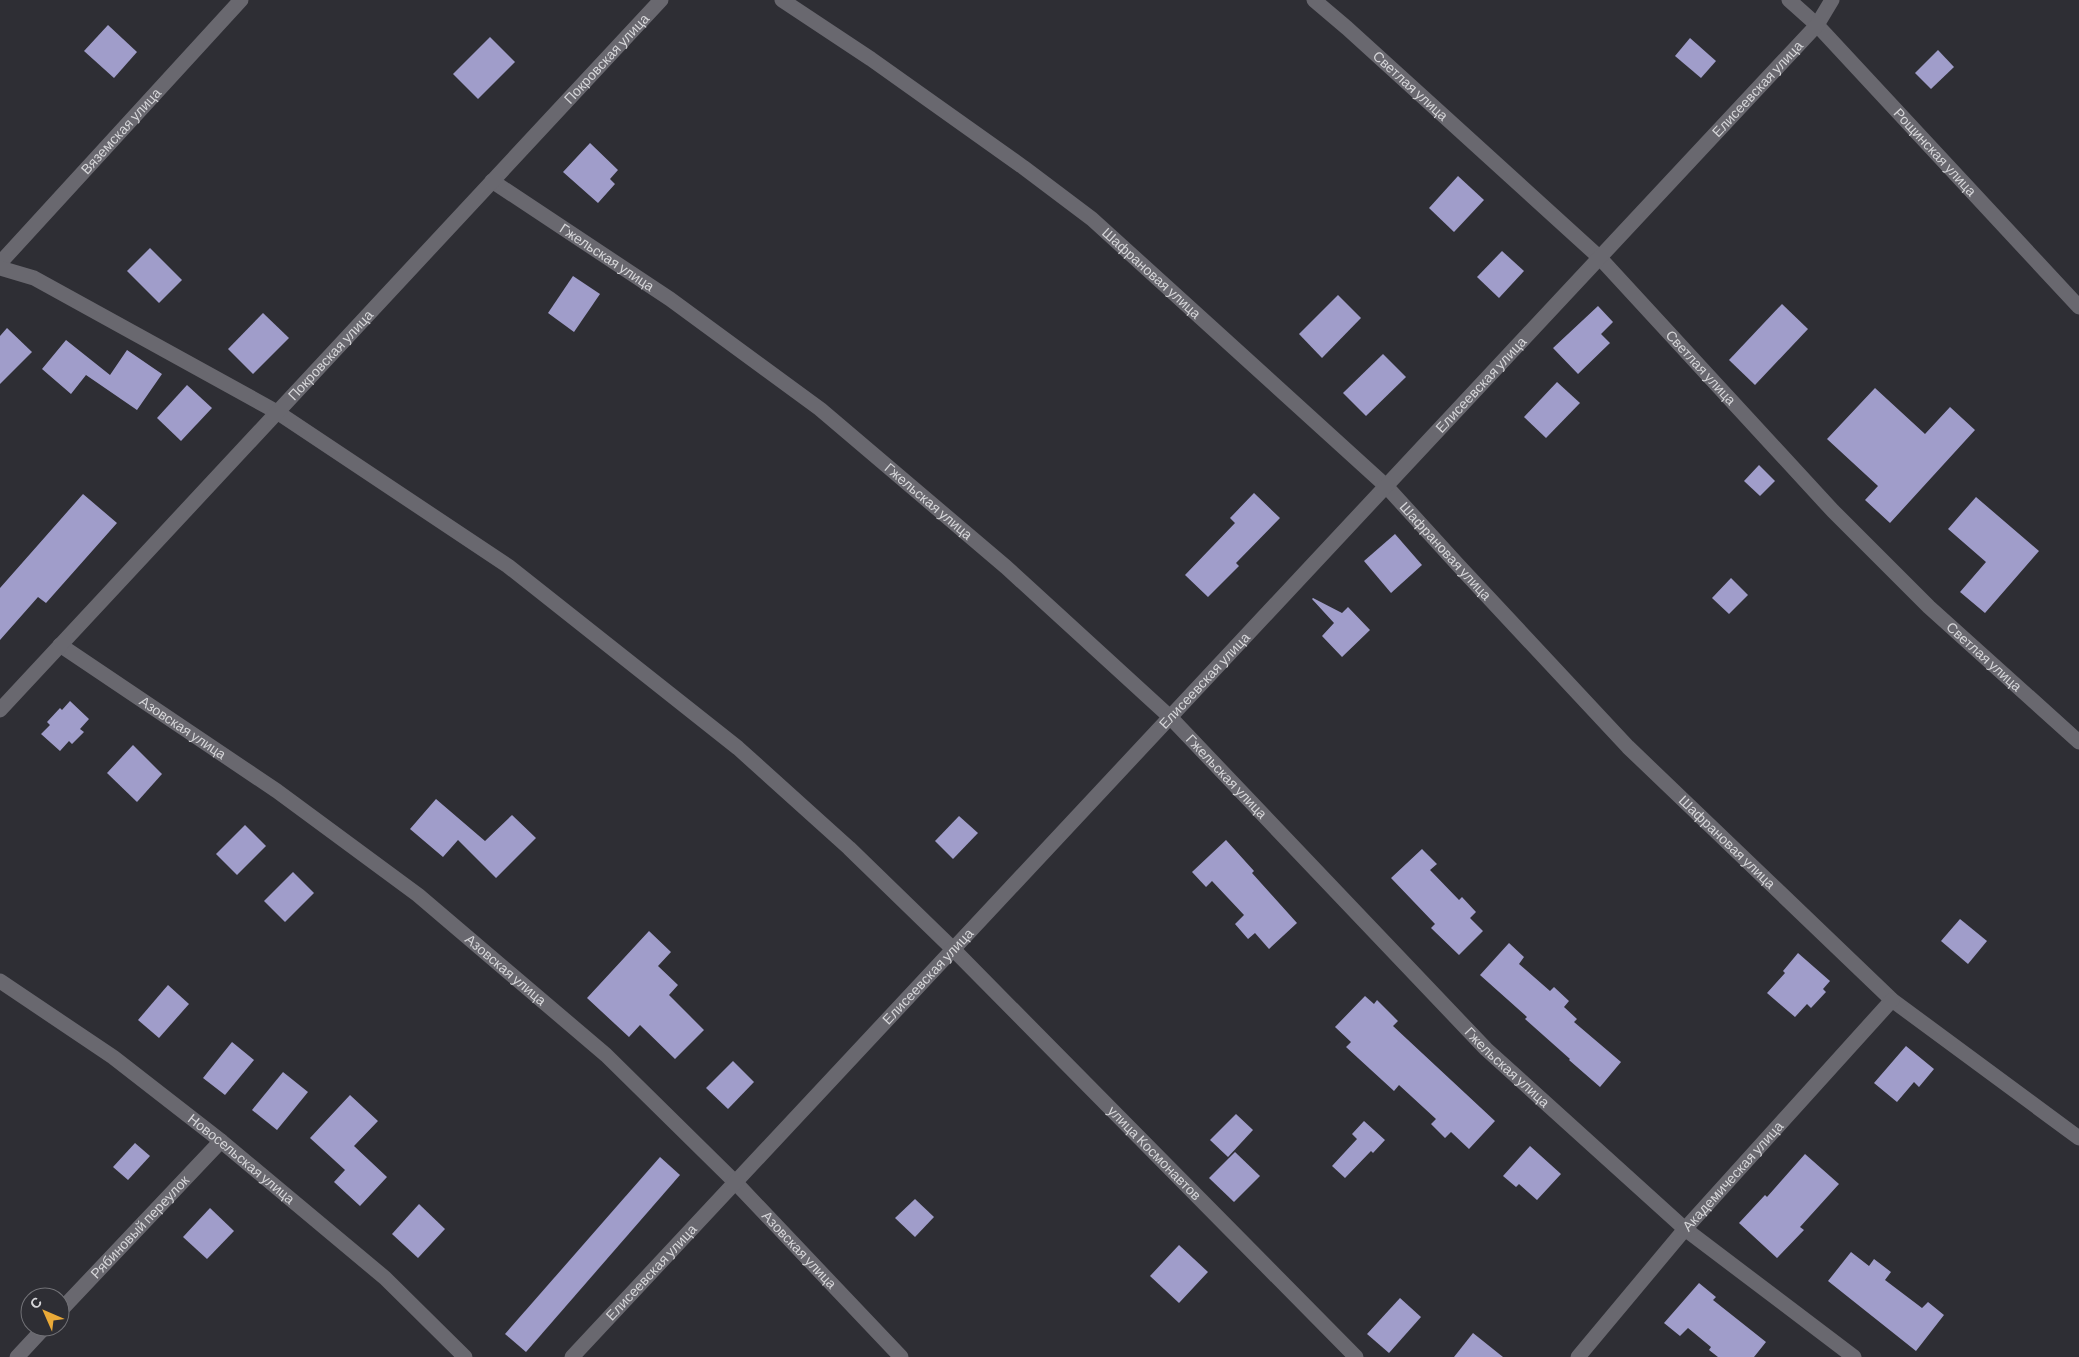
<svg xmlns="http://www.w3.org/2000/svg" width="2079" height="1357" font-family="Barlow,sans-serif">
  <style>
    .building { fill: #a09dca }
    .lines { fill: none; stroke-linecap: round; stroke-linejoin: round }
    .minor { stroke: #69686f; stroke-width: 15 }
    .labels { text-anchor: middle; stroke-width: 5; stroke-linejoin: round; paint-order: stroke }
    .street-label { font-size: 14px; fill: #d6d6d9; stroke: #2e2e34 }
  </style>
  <rect width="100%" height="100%" fill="#2e2e34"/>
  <g class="building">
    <path d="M108 25 137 52 114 78 84 51Z"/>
    <path d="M490 37 515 62 478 99 453 74Z"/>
    <path d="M1690 38 1716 61 1701 78 1675 56Z"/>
    <path d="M1938 50 1954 67 1931 89 1915 73Z"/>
    <path d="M590 143 618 170 610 179 615 184 598 203 563 172Z"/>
    <path d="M1458 176 1484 200 1454 232 1429 208Z"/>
    <path d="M150 248 182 280 159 303 127 271Z"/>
    <path d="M1502 251 1524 271 1499 298 1477 277Z"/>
    <path d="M573 276 600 294 574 332 548 313Z"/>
    <path d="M1338 295 1361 318 1322 358 1299 334Z"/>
    <path d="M1782 304 1808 329 1755 385 1729 360Z"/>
    <path d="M1598 306 1613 322 1601 334 1610 343 1578 374 1553 348Z"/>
    <path d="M263 313 289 338 253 374 228 349Z"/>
    <path d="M7 328 32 352 0 384V336Z"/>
    <path d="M66 340 110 375 127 350 162 374 137 410 86 375 71 394 42 369Z"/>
    <path d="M1383 354 1406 377 1366 416 1343 393Z"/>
    <path d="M1557 382 1580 403 1546 438 1524 417Z"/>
    <path d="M187 385 212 408 181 441 157 418Z"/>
    <path d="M1875 388 1925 434 1950 407 1975 430 1890 523 1865 500 1878 486 1827 439Z"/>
    <path d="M1759 465 1775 481 1760 496 1744 481Z"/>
    <path d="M1254 493 1280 518 1236 563 1239 566 1208 597 1185 575 1235 523 1230 518Z"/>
    <path d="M83 494 117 523 46 603 38 597 0 640V588Z"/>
    <path d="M1976 497 2039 551 1985 613 1960 592 1986 562 1948 529Z"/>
    <path d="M1395 534 1422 565 1391 593 1364 561Z"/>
    <path d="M1731 578 1748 595 1729 614 1712 598Z"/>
    <path d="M1313 598 1342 613 1348 607 1370 630 1342 657 1322 636 1334 623 1312 599Z"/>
    <path d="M70 701 89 719 80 729 84 732 72 744 69 741 60 751 41 734 50 725 47 722 60 708 62 710Z"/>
    <path d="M133 745 162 774 137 802 107 773Z"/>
    <path d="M436 799 485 841 512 815 536 838 496 878 458 840 443 857 410 829Z"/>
    <path d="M959 816 978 833 953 859 935 841Z"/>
    <path d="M245 825 266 846 237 875 216 854Z"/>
    <path d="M1226 840 1254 871 1252 873 1297 923 1269 949 1255 933 1248 939 1235 924 1244 915 1212 881 1206 887 1192 872Z"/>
    <path d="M1422 849 1437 864 1430 870 1459 900 1462 897 1476 912 1470 918 1483 931 1459 955 1431 928 1435 924 1391 878Z"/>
    <path d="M293 872 314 893 285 922 264 901Z"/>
    <path d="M1960 919 1987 941 1968 964 1941 941Z"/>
    <path d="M649 931 671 952 658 966 678 985 669 995 704 1030 675 1059 640 1025 629 1037 587 998Z"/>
    <path d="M1509 943 1524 957 1519 964 1550 991 1554 987 1569 1001 1564 1007 1577 1019 1574 1022 1621 1062 1600 1087 1569 1060 1570 1059 1525 1019 1527 1017 1480 975Z"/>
    <path d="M1798 953 1830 981 1823 989 1826 992 1811 1008 1807 1004 1795 1017 1767 993 1785 973 1783 971Z"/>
    <path d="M168 985 189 1004 159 1038 138 1020Z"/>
    <path d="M1365 996 1374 1004 1377 1000 1398 1021 1393 1026 1495 1121 1469 1149 1451 1132 1445 1138 1431 1124 1436 1119 1399 1085 1394 1091 1346 1047 1351 1042 1335 1027Z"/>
    <path d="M232 1042 254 1060 225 1095 203 1078Z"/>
    <path d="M1906 1046 1934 1069 1919 1087 1914 1082 1897 1102 1874 1083Z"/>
    <path d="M733 1061 754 1082 728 1109 706 1088Z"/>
    <path d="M283 1072 308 1092 277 1130 252 1110Z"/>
    <path d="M350 1095 378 1121 354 1146 387 1177 360 1206 334 1182 345 1170 310 1138Z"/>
    <path d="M1236 1114 1253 1130 1228 1157 1210 1140Z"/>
    <path d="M1364 1121 1385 1140 1373 1153 1371 1151 1345 1178 1332 1166 1357 1139 1352 1134Z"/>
    <path d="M135 1143 150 1156 128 1180 113 1167Z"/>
    <path d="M1530 1146 1561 1174 1537 1200 1519 1184 1516 1187 1503 1176Z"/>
    <path d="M1235 1152 1260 1176 1234 1202 1209 1178Z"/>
    <path d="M1805 1154 1839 1184 1800 1227 1804 1230 1777 1258 1739 1223 1765 1195 1767 1197Z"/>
    <path d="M660 1157 680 1175 526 1352 505 1334Z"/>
    <path d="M915 1199 934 1217 915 1237 895 1218Z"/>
    <path d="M419 1204 445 1229 418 1258 392 1234Z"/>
    <path d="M210 1208 234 1231 207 1259 183 1237Z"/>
    <path d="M1179 1245 1208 1272 1179 1303 1150 1276Z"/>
    <path d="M1851 1252 1869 1266 1874 1259 1891 1272 1885 1280 1922 1308 1928 1302 1944 1315 1916 1351 1828 1281Z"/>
    <path d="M1699 1283 1716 1297 1713 1300 1766 1342 1754 1357H1718L1709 1350 1711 1347 1688 1328 1680 1336 1664 1323Z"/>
    <path d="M1400 1298 1421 1317 1389 1353 1367 1334Z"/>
    <path d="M1473 1333 1503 1357H1454Z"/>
  </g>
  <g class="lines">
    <g class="minor">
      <path id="s1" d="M782 0 871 59 1023 167 1092 219 1386 486 1459 566 1628 747 1892 1000 2079 1138"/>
      <path id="s2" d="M1314 0 1347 28 1599 257 1833 511 1929 607 2079 742"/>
      <path id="s3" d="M1789 0 1817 25 2079 307"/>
      <path id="s4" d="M492 181 670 299 820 409 1006 567 1170 717 1486 1049 1685 1229 1854 1357"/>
      <path id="s5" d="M0 263 241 0"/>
      <path id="s6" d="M0 268 34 278 277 412 508 566 738 748 849 848 953 949 1356 1357"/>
      <path id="s7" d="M60 645 277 791 418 895 606 1055 735 1182 901 1357"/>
      <path id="s8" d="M0 710 661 0"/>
      <path id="s9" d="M0 981 113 1057 221 1141 385 1278 465 1357"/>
      <path id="s10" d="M60 1311 221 1141"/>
      <path d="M17 1357 45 1327"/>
      <path id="s11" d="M572 1357 1817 25 1832 0"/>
      <path id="s12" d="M1578 1357 1685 1229 1892 1000"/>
    </g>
  </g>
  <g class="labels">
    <g class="street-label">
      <text dy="5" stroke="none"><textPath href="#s8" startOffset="890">Покровская улица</textPath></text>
      <text dy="5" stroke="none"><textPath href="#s2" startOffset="129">Светлая улица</textPath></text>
      <text dy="5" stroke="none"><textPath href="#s11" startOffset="1736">Елисеевская улица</textPath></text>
      <text dy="5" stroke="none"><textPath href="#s5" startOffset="179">Вяземская улица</textPath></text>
      <text dy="5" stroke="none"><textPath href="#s3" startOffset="211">Рощинская улица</textPath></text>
      <text dy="5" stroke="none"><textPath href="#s4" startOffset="138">Гжельская улица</textPath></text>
      <text dy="5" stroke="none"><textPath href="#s1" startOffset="460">Шафрановая улица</textPath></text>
      <text dy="5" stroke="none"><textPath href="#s8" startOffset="485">Покровская улица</textPath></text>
      <text dy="5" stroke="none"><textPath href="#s2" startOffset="534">Светлая улица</textPath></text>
      <text dy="5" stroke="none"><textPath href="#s11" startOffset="1331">Елисеевская улица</textPath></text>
      <text dy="5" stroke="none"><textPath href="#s4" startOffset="542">Гжельская улица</textPath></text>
      <text dy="5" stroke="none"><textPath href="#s1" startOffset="865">Шафрановая улица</textPath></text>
      <text dy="5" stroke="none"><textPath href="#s2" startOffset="939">Светлая улица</textPath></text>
      <text dy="5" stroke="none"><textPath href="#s11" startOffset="926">Елисеевская улица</textPath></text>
      <text dy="5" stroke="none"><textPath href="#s7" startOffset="148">Азовская улица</textPath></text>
      <text dy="5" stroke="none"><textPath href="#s4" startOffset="948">Гжельская улица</textPath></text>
      <text dy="5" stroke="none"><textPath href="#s1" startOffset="1270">Шафрановая улица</textPath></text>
      <text dy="5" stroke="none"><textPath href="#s7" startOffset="552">Азовская улица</textPath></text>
      <text dy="5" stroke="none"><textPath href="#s11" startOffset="521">Елисеевская улица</textPath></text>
      <text dy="5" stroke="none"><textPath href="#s4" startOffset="1352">Гжельская улица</textPath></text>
      <text dy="5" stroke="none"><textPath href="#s6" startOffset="1465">улица Космонавтов</textPath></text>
      <text dy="5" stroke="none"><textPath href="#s9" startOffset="300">Новосельская улица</textPath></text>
      <text dy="5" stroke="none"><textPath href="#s12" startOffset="238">Академическая улица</textPath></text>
      <text dy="5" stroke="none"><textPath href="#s10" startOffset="116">Рябиновый переулок</textPath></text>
      <text dy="5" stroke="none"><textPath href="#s7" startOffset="958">Азовская улица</textPath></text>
      <text dy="5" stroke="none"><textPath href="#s11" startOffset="116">Елисеевская улица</textPath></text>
    </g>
  </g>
  <g transform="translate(45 1312) rotate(315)"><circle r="24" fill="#2e2e34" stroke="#717176"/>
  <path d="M0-4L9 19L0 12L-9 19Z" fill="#eaaa38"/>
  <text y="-8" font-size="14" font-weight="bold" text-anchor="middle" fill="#d6d6d9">С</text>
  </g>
</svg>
